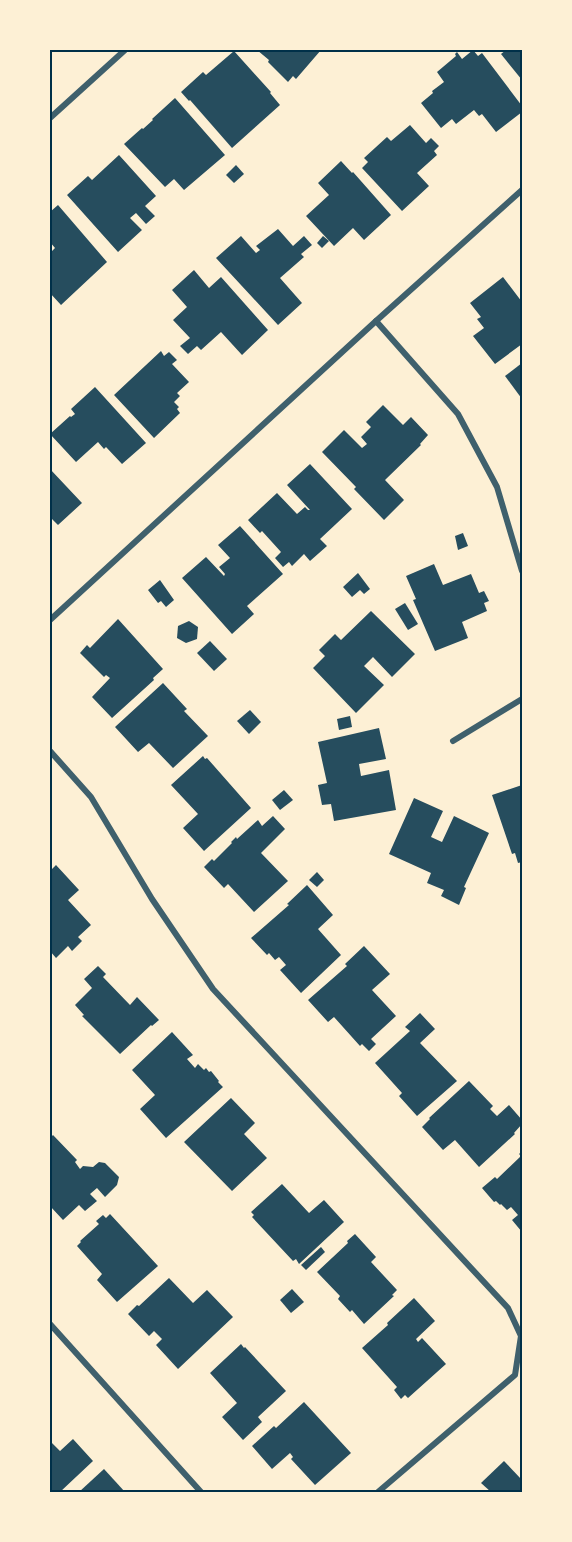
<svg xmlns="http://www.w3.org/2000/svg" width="572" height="1542" font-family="Helvetica,sans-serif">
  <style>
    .building { fill: #264d5e }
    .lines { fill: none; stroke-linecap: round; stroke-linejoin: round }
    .minor { stroke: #3f606c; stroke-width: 6 }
    .neatline { fill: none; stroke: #003049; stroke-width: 2 }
  </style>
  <rect width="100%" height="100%" fill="#fdf0d5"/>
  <g class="building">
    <path d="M257 50H321L296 79 293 76 288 82 268 62 269 60Z"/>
    <path d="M473 50 478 56 482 53 522 106V112L496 132 482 114 479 116 474 110 456 124 452 119 441 128 421 103 433 93 432 91 444 82 437 72 456 56 455 54 457 52 462 59Z"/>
    <path d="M506 50H522V80L501 54Z"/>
    <path d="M234 51 271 92 270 93 280 105 232 148 190 100 189 101 181 92 203 72 206 75Z"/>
    <path d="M175 98 225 155 184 190 174 179 165 187 124 144 142 128 143 129 153 120 152 119Z"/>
    <path d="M410 125 426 143 431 138 439 146 434 151 437 155 417 173 429 186 402 211 362 168 368 162 364 158 387 137 391 141Z"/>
    <path d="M119 155 156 196 145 206 155 216 146 224 136 213 130 218 142 230 118 252 67 195 88 176 92 180Z"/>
    <path d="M341 161 352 173 353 172 391 215 364 240 353 228 334 246 306 216 329 195 318 183Z"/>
    <path d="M236 165 244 174 234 183 226 175Z"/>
    <path d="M58 205 107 262 61 305 50 293V253L55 248 50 242V212Z"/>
    <path d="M278 229 293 246 304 236 312 245 301 254 304 257 280 278 302 303 278 325 216 258 241 236 256 253 260 250 256 246Z"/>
    <path d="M323 236 329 241 322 248 317 243Z"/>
    <path d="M194 270 209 288 221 277 268 330 242 355 221 332 201 350 197 346 188 354 180 346 190 338 173 320 187 307 172 290Z"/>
    <path d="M503 277 522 302V344L495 364 473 336 484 328 477 319 481 317 470 303Z"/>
    <path d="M161 351 164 356 169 352 177 360 172 364 189 382 177 393 180 396 174 402 179 407 177 409 180 413 154 438 114 395Z"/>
    <path d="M522 363V399L505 376Z"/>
    <path d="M95 387 146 443 122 464 106 447 104 449 98 442 76 462 50 434 70 416 71 417 75 414 71 409Z"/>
    <path d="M383 405 403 425 411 417 428 435 420 444 421 445 385 480 404 500 384 520 354 489 356 487 322 452 344 430 362 448 367 444 361 437 371 427 366 422Z"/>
    <path d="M310 464 352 509 320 539 327 546 310 561 304 554 292 566 289 562 283 567 275 558 281 552 262 531 260 533 248 520 277 493 297 514 305 507 308 510H310L287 485Z"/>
    <path d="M50 469 82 503 58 525 52 519 50 522Z"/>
    <path d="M240 526 283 574 247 606 254 614 232 634 182 578 206 557 224 576 225 574 219 567 230 558 218 545Z"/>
    <path d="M463 533 468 546 458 550 455 536Z"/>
    <path d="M434 564 443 585 471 574 479 593 484 591 489 601 484 603 487 611 462 622 468 638 435 651 413 600 416 599 406 576Z"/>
    <path d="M358 573 370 589 364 594 360 590 352 597 343 587Z"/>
    <path d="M160 580 174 600 166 607 161 601 158 603 148 590Z"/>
    <path d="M405 603 418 624 408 630 395 609Z"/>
    <path d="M371 611 415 654 392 677 373 657 364 666 384 685 356 713 313 668 325 656 319 650 335 634 341 640Z"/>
    <path d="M118 619 163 669 153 678 154 680 112 718 92 697 110 678 106 675 104 677 80 653 87 645 90 648Z"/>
    <path d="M189 621 198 627 197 639 186 643 177 638 178 626Z"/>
    <path d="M210 641 227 659 214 671 197 653Z"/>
    <path d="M163 683 187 709 184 711 208 736 173 768 149 743 138 752 115 727Z"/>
    <path d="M250 710 261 722 249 734 237 721Z"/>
    <path d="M350 716 352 727 339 730 337 719Z"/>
    <path d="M379 728 386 759 359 764 361 776 389 770 396 810 334 821 331 804 322 805 318 785 327 783 318 742Z"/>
    <path d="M203 756 205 759 207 758 251 808 204 851 183 828 198 814 171 785Z"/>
    <path d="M522 785V862L518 863 515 853 512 854 492 795Z"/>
    <path d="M284 790 293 800 280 810 272 800Z"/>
    <path d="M414 798 443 811 431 837 442 842 454 816 489 833 464 887 466 888 459 905 441 896 444 890 427 883 431 873 389 854Z"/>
    <path d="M273 816 285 829 261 853 288 881 254 912 228 884 224 888 204 867 212 859 214 861 232 843 231 842 236 837 237 839 258 820 262 826Z"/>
    <path d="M56 865 79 890 68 900 91 925 78 937 82 941 72 951 68 946 56 958 50 951V871Z"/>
    <path d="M317 872 324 880 317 887 309 880Z"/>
    <path d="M307 885 333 915 318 929 341 955 301 993 280 970 286 965 279 957 275 960 269 953 267 955 251 938 289 905 287 904Z"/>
    <path d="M364 946 390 974 372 990 396 1016 371 1039 376 1044 369 1051 362 1044 360 1046 334 1017 328 1022 308 1000 347 966 345 964Z"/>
    <path d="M98 966 106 974 103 977 130 1005 137 997 159 1020 152 1026 151 1025 120 1054 82 1016 84 1015 75 1005 92 988 84 979Z"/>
    <path d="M420 1013 435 1029 420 1043 457 1081 417 1116 399 1096 402 1093 375 1063 410 1031 405 1027Z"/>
    <path d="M172 1032 193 1055 187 1059 195 1068 198 1064 204 1070 206 1068 209 1072 211 1071 219 1081 218 1082 223 1087 166 1138 140 1109 155 1095 132 1070Z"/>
    <path d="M469 1081 493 1106 490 1109 497 1116 509 1105 522 1120V1124L514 1133 515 1134 479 1167 455 1140 443 1150 422 1127 430 1119 429 1118Z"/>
    <path d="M231 1098 255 1123 244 1134 267 1158 232 1191 184 1142Z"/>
    <path d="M53 1135 77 1160 75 1162 80 1169 83 1166 93 1167 99 1162 105 1163 119 1177 117 1185 105 1197 97 1188 90 1194 97 1201 85 1211 79 1205 63 1220 50 1206V1138Z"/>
    <path d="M522 1151V1232L512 1220 518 1215 511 1207 507 1210 501 1204 500 1205 496 1201 494 1202 482 1188 495 1177 497 1179 521 1156 519 1154Z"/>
    <path d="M282 1184 309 1213 324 1200 344 1222 299 1264 296 1259 293 1261 252 1217 254 1215 251 1212Z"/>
    <path d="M110 1214 158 1266 117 1302 97 1280 102 1274 77 1246 81 1242 80 1241 99 1224 96 1221 103 1215 106 1218Z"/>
    <path d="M355 1234 376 1257 371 1262 397 1290 392 1295 394 1296 364 1324 352 1310 350 1312 338 1299 340 1296 317 1272 348 1243 347 1241Z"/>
    <path d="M321 1247 325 1252 306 1270 301 1265Z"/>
    <path d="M169 1278 193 1303 207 1290 233 1317 178 1369 156 1345 162 1339 154 1331 149 1336 128 1314 137 1305 139 1306Z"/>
    <path d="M292 1289 304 1302 291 1313 280 1300Z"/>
    <path d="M414 1298 435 1321 416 1339 418 1342 422 1338 446 1364 408 1398 405 1395 401 1399 394 1390 397 1387 362 1348 388 1325 387 1323Z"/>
    <path d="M241 1344 244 1348 245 1347 286 1391 258 1417 262 1422 243 1440 222 1417 237 1403 210 1373Z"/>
    <path d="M304 1402 351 1453 315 1485 291 1459 293 1457 290 1453 272 1469 252 1446 274 1426 276 1428Z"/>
    <path d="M73 1439 93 1461 60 1492H50V1441L60 1451Z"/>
    <path d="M504 1461 522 1480V1492H491L481 1483Z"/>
    <path d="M104 1469 125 1492H79Z"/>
  </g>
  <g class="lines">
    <g class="minor">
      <path d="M50 118 125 50"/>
      <path d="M376 321 458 414 497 487 522 571"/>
      <path d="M50 620 376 321 522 190"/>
      <path d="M453 741 522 699"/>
      <path d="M50 751 91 797 152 899 213 989 508 1308 521 1336 515 1375 378 1492"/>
      <path d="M50 1324 201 1492"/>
    </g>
  </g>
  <rect width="572" height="1542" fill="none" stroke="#fdf0d5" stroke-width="102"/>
  <rect x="51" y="51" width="470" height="1440" class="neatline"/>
</svg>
